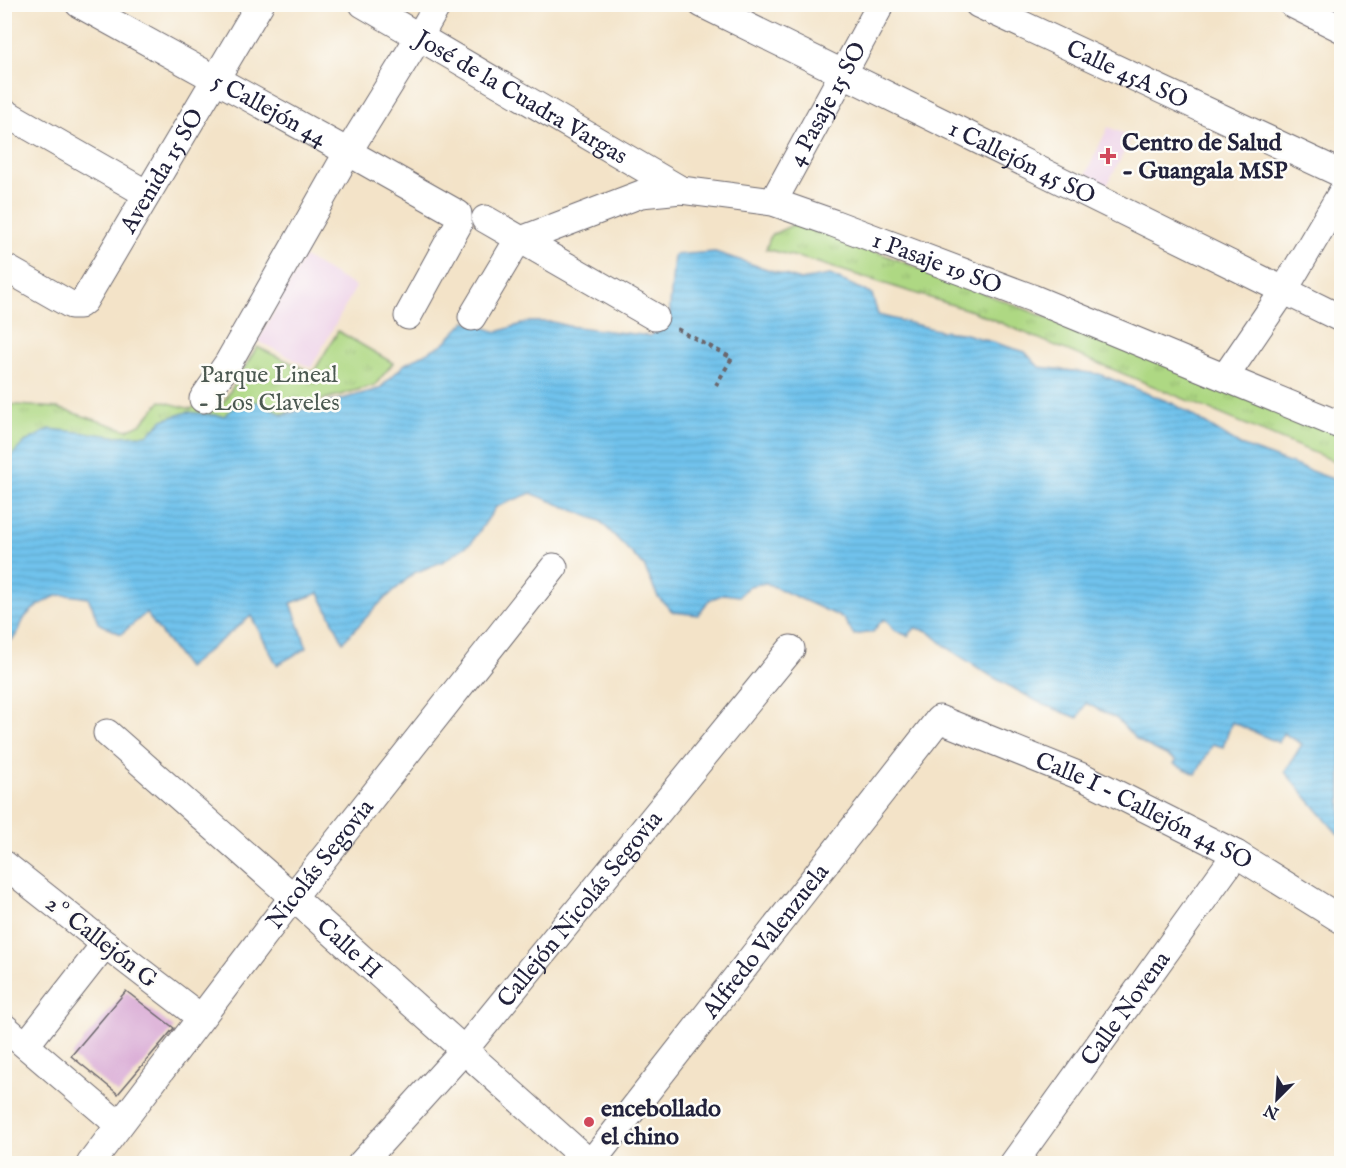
<svg xmlns="http://www.w3.org/2000/svg" width="1346" height="1168" font-family="'IM FELL English',serif">
  <style>
    .built { fill: #edd0e8 }
    .park { fill: url(#park-tufts); stroke: #687d5f; stroke-width: 1.5 }
    .water { fill: url(#water-rules); stroke: #497294; stroke-width: 1.5 }
    .building { fill: #d9aad5 }
    .lines { fill: none; stroke-linecap: round; stroke-linejoin: round }
    .street-casing { stroke: #6b666c; stroke-width: 29 }
    .path { stroke: #6b666c; stroke-width: 4; stroke-dasharray: 4.5 4.5; stroke-linecap: butt }
    .street { stroke: #fff; stroke-width: 27 }
    .poi-dot { fill: #d1495b; stroke: #fdfcf7; stroke-width: 2 }
    .labels { text-anchor: middle; stroke-width: 5; stroke-linejoin: round; paint-order: stroke }
    .street-label { font-size: 24px; fill: #22223b; stroke: #fdfcf7 }
    .poi-label { font-size: 24px; font-weight: bold; fill: #22223b; stroke: #fdfcf7; text-anchor: start }
    .park-label { font-size: 24px; fill: #4c5951; stroke: #fdfcf7 }
  </style>
  <defs>
    <pattern id="park-tufts" width="24" height="20" patternUnits="userSpaceOnUse" patternTransform="scale(1.5)"><rect width="24" height="20" fill="#aed883"/><path d="M3 7l-1-3M5 7V3M7 7l1-3M15 17l-1-3M17 17v-4M19 17l1-3" fill="none" stroke="#95b972"/></pattern>
    <pattern id="water-rules" width="6" height="5" patternUnits="userSpaceOnUse" patternTransform="scale(1.5)"><rect width="6" height="5" fill="#70c2ec"/><path d="M0 2.5h6" fill="none" stroke="#61a6cb"/></pattern>
  </defs>
  <rect width="100%" height="100%" fill="#fdfcf7"/>
  <filter id="ink" filterUnits="userSpaceOnUse"><feTurbulence type="fractalNoise" baseFrequency=".0167" numOctaves="2"/><feDisplacementMap in="SourceGraphic" scale="12" xChannelSelector="R" yChannelSelector="G"/><feConvolveMatrix kernelMatrix="1 2 1 2 8 2 1 2 1" color-interpolation-filters="sRGB"/></filter>
  <filter id="wash" filterUnits="userSpaceOnUse"><feTurbulence type="fractalNoise" baseFrequency=".008" numOctaves="4" result="noise"/><feDisplacementMap in="SourceGraphic" scale="24" xChannelSelector="R" yChannelSelector="G"/><feGaussianBlur stdDeviation="1.35" result="paint"/><feColorMatrix in="noise" values="0 0 0 0 0 0 0 0 0 0 0 0 0 0 0 0 0 1.4 0 .05"/><feComposite in="paint" operator="in"/></filter>
  <g filter="url(#wash)">
    <rect width="100%" height="100%" fill="#f3e3c8"/>
    <g class="built">
      <path d="M1108 127 1132 137 1107 185 1086 174Z"/>
      <path d="M304 257 356 287 311 368 258 341Z"/>
    </g>
    <g class="park">
      <path d="M799 222 1341 431V464L972 311 812 261 766 249 771 235Z"/>
      <path d="M338 331 393 363 375 385 298 407 268 421 5 479V404L58 408 127 430 142 423 161 401 191 409 203 399 223 403 257 347 313 373Z"/>
    </g>
    <path class="water" d="M715 252 800 280 830 275 872 294 878 315 941 331 962 333 1025 352 1039 367 1099 374 1174 404 1240 445 1341 482V836L1337 833 1285 772 1302 744 1283 733 1279 743 1232 722 1223 747 1213 744 1196 774 1174 764 1176 760 1146 745 1135 738 1117 719 1086 703 1078 718 1042 704 991 676 958 655 943 644 928 631 915 628 908 636 894 630 889 623 884 619 878 625 873 632 854 635 843 618 766 583 749 586 739 596 724 594 709 600 698 615 673 612 658 597 644 566 600 521 531 493 496 507 472 542 444 561 414 573 379 604 343 642 319 593 291 603 307 648 277 665 251 616 187 668 146 613 121 634 98 623 93 608 88 598C80 597 72 595 64 595 54 594 29 610 24 619 18 630 18 638 5 644L4 463 25 442 50 429 114 436 147 435 163 420 187 412 224 416 238 404 259 402 283 415 379 389 405 364 443 344 466 321 497 332 528 322H553L568 326 650 336 669 320 674 255Z"/>
    <g id="blocks">
      <path class="building" d="M126 991 174 1028 118 1094 71 1056Z"/>
    </g>
  </g>
  <g filter="url(#ink)">
    <use href="#blocks" fill-opacity="0" stroke="#6b666c" stroke-width="1.5"/>
    <g class="lines">
      <defs>
        <g id="street">
          <path id="s1" d="M79 4 348 152 458 214V225L408 316"/>
          <path id="s2" d="M363 4 681 190"/>
          <path id="s3" d="M702 4 1342 319"/>
          <path id="s4" d="M978 4 1342 174"/>
          <path d="M1292 4 1342 29"/>
          <path d="M4 112 147 194"/>
          <path id="s5" d="M773 202 881 4"/>
          <path d="M485 219 655 317"/>
          <path id="s6" d="M4 267 71 305H79L84 301 260 4"/>
          <path id="s7" d="M472 317 512 250 521 240 641 194 681 190 773 202 833 223 1032 298 1342 426"/>
          <path d="M1225 377 1283 292 1342 192"/>
          <path d="M203 399 228 363 348 152 419 37 438 4"/>
          <path id="s8" d="M107 733 293 897 591 1164"/>
          <path d="M4 864 105 944 200 1017"/>
          <path d="M4 1027 119 1125"/>
          <path d="M26 1045 105 944"/>
          <path id="s9" d="M90 1164 293 897 554 567"/>
          <path id="s10" d="M361 1164 464 1050 791 649"/>
          <path id="s11" d="M590 1164 939 719 1085 778 1236 854 1342 920"/>
          <path id="s12" d="M1013 1164 1236 854"/>
        </g>
      </defs>
      <use href="#street" class="street-casing"/>
      <path class="path" d="M677 329 732 358 716 385"/>
      <use href="#street" class="street"/>
    </g>
  </g>
  <g class="poi-dot">
    <path d="M1105 147h6v6h6v6h-6v6h-6v-6h-6v-6h6z"/>
    <circle cx="589" cy="1122" r="6"/>
  </g>
  <g class="labels">
    <g class="street-label">
      <text dy="8" stroke="none"><textPath href="#s4" startOffset="165">Calle 45A SO</textPath></text>
      <text dy="8" stroke="none"><textPath href="#s2" startOffset="184">José de la Cuadra Vargas</textPath></text>
      <text dy="8" stroke="none"><textPath href="#s5" startOffset="112">4 Pasaje 15 SO</textPath></text>
      <text dy="8" stroke="none"><textPath href="#s1" startOffset="218">5 Callejón 44</textPath></text>
      <text dy="8" stroke="none"><textPath href="#s3" startOffset="357">1 Callejón 45 SO</textPath></text>
      <text dy="8" stroke="none"><textPath href="#s6" startOffset="243">Avenida 15 SO</textPath></text>
      <text dy="8" stroke="none"><textPath href="#s7" startOffset="528">1 Pasaje 19 SO</textPath></text>
      <text dy="8" stroke="none"><textPath href="#s11" startOffset="790">Calle I - Callejón 44 SO</textPath></text>
      <text dy="8" stroke="none"><textPath href="#s9" startOffset="378">Nicolás Segovia</textPath></text>
      <text dy="8" stroke="none"><textPath href="#s10" startOffset="336">Callejón Nicolás Segovia</textPath></text>
      <text transform="translate(102 941) rotate(38)" y="8">2º Callejón G</text>
      <text dy="8" stroke="none"><textPath href="#s11" startOffset="284">Alfredo Valenzuela</textPath></text>
      <text dy="8" stroke="none"><textPath href="#s8" startOffset="324">Calle H</textPath></text>
      <text dy="8" stroke="none"><textPath href="#s12" startOffset="192">Calle Novena</textPath></text>
    </g>
    <g class="poi-label">
      <text x="1122" y="150">Centro de Salud<tspan x="1122" dy="28">- Guangala MSP</tspan></text>
      <text x="601" y="1116">encebollado<tspan x="601" dy="28">el chino</tspan></text>
    </g>
    <g class="park-label">
      <text x="269" y="382">Parque Lineal<tspan x="269" dy="28">- Los Claveles</tspan></text>
    </g>
  </g>
  <rect width="1346" height="1168" fill="none" stroke="#fdfcf7" stroke-width="24"/>
  <g transform="translate(1277 1099) rotate(204)" stroke="#fdfcf7" stroke-width="4.5" paint-order="stroke">
  <path d="M0-4.5L10 22L0 15L-10 22Z" fill="#22223b"/>
  <text y="-9" font-size="16" font-weight="bold" text-anchor="middle" fill="#22223b">N</text>
  </g>
</svg>
